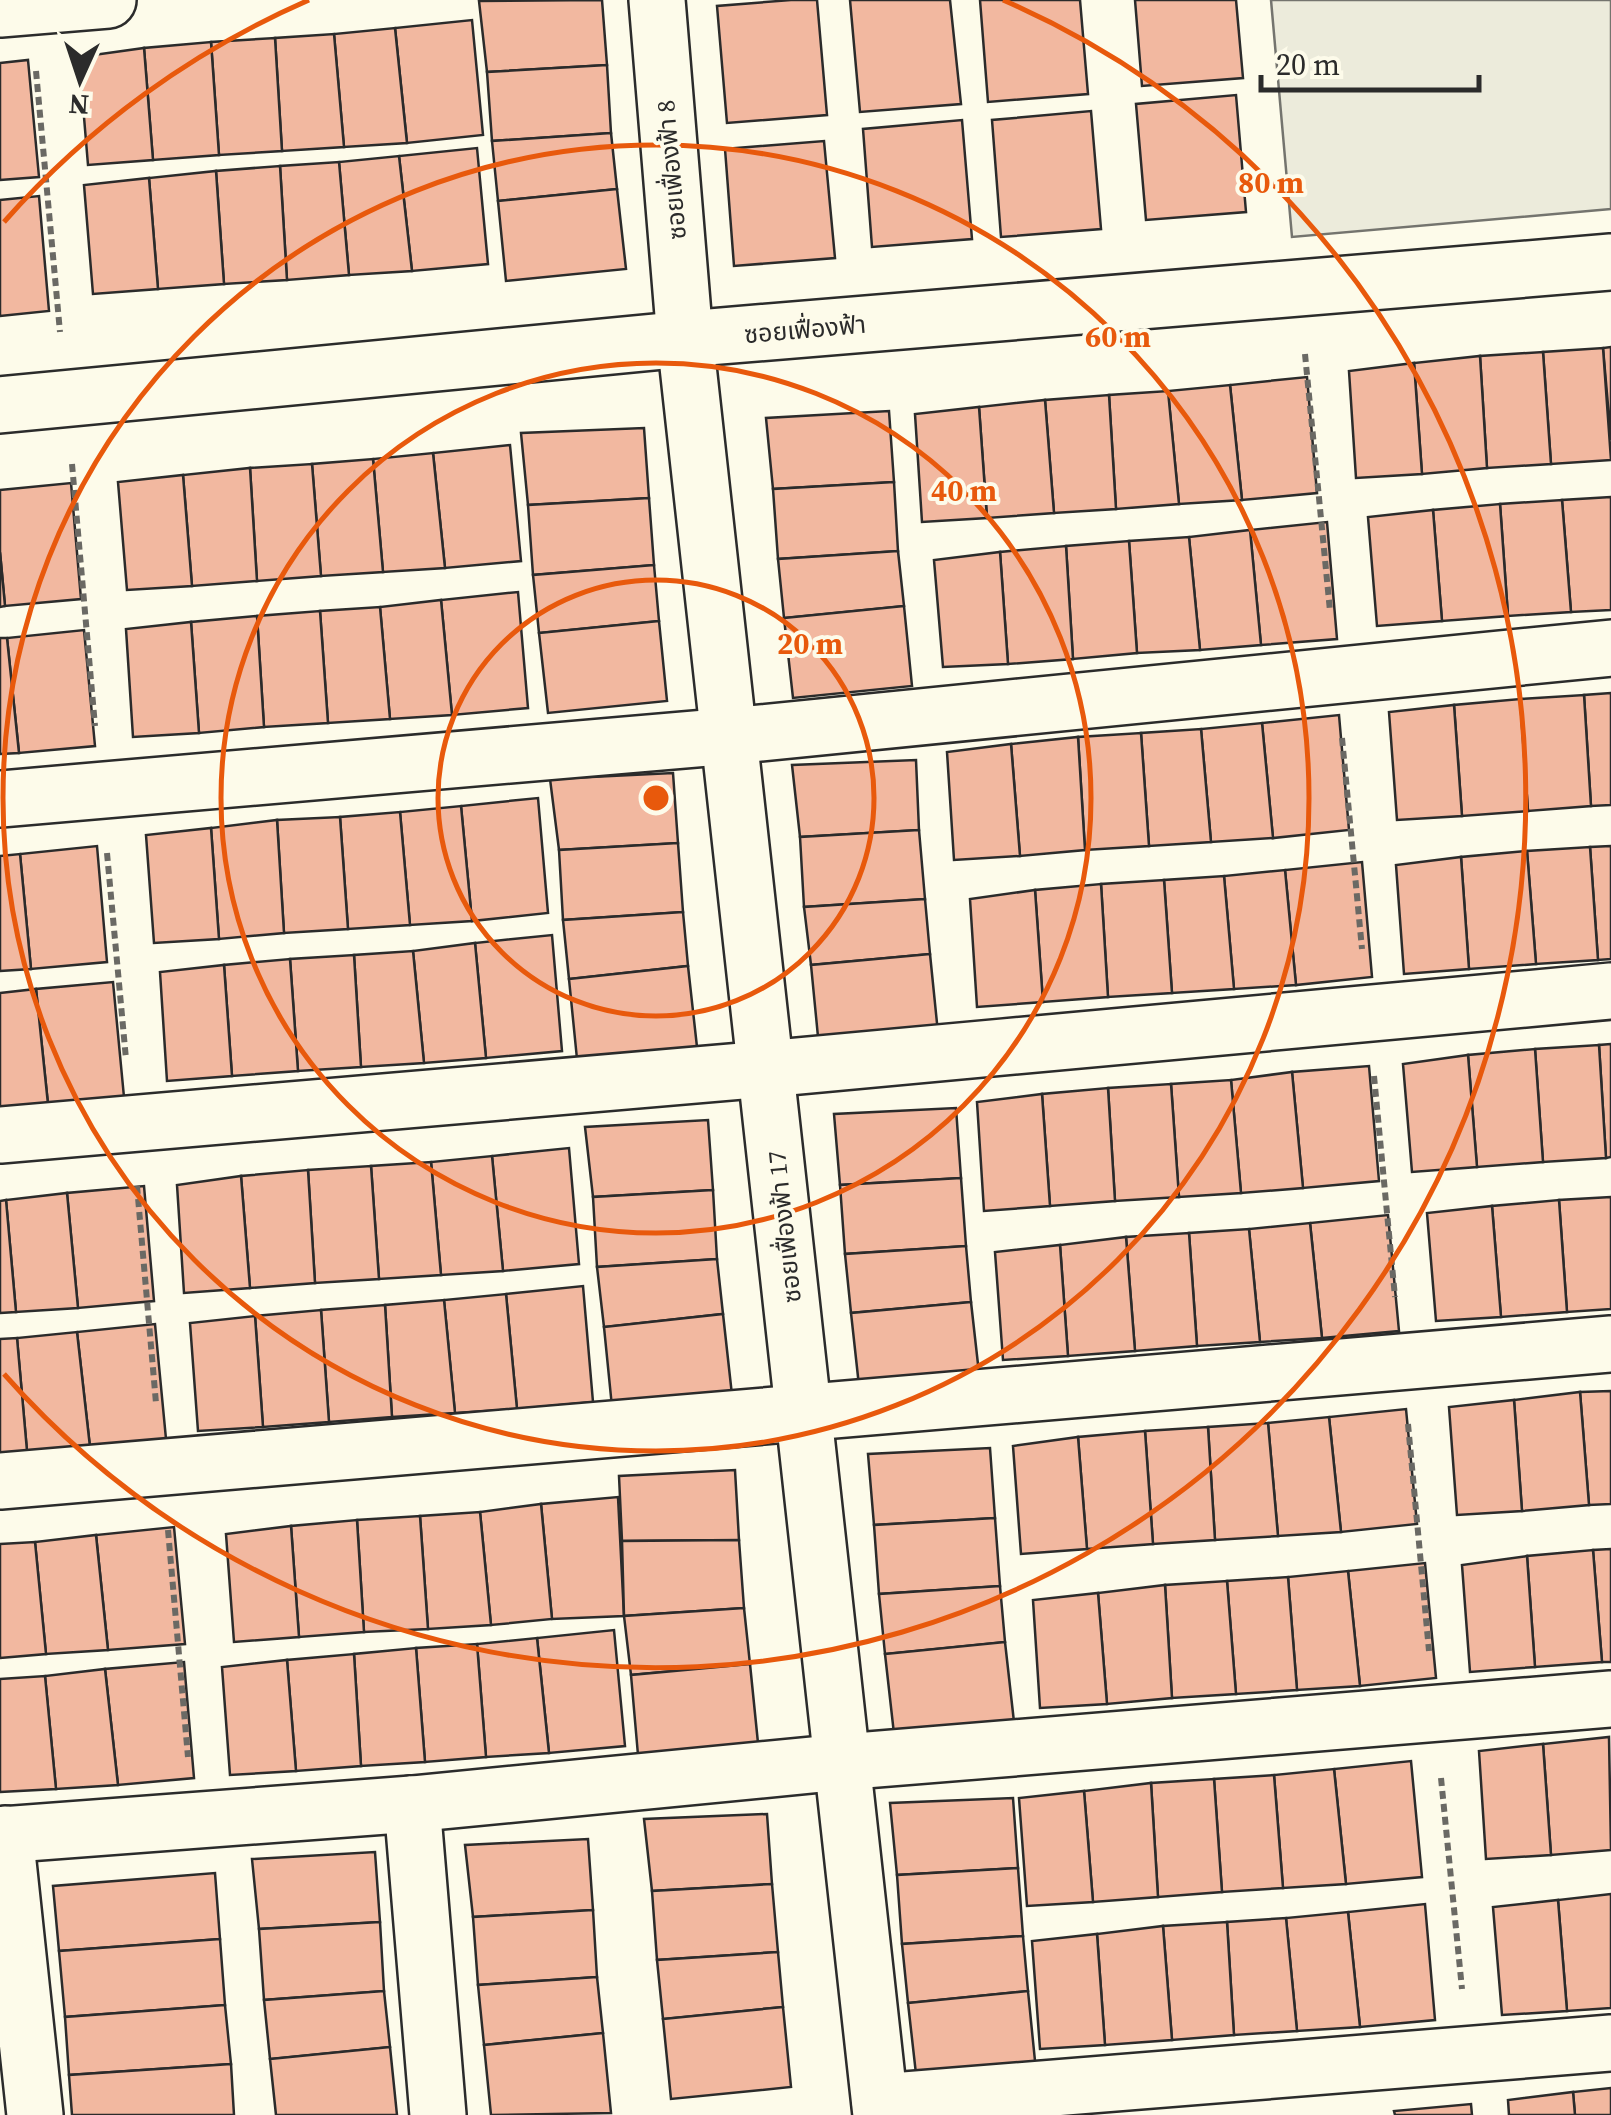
<svg xmlns="http://www.w3.org/2000/svg" width="1611" height="2115" font-family="'Source Serif 4','Noto Sans Thai',serif">
  <style>
    .green { fill: #ecebdb; stroke: #74746e; stroke-width: 2.5 }
    .building { fill: #f2b8a0; stroke: #2b2b2b; stroke-width: 2.5 }
    .lines { fill: none; stroke-linecap: round; stroke-linejoin: round }
    .street-casing { stroke: #2b2b2b; stroke-width: 60 }
    .path { stroke: #6a6964; stroke-width: 6; stroke-dasharray: 8 5; stroke-linecap: butt }
    .street { stroke: #fdfbea; stroke-width: 55 }
    .ring { fill: none; stroke: #e8590c; stroke-width: 5 }
    .labels { text-anchor: middle; stroke-width: 8; stroke-linejoin: round; paint-order: stroke }
    .street-label { font-size: 25px; fill: #2b2b2b; stroke: #fdfbea }
    .centre { fill: #e8590c; stroke: #fdfbea; stroke-width: 5 }
    .ring-label { font-size: 30px; text-anchor: middle; font-weight: bold; fill: #e8590c; stroke: #fdfbea; stroke-width: 8; stroke-linejoin: round; paint-order: stroke }
  </style>
  <rect width="100%" height="100%" fill="#fdfbea"/>
  <path class="green" d="M1271 0H1611V209L1292 237Z"/>
  <g class="building">
    <path d="M602 0 607 65 487 72 479 1Z"/>
    <path d="M791 0H817L827 115 727 123 717 6Z"/>
    <path d="M850 0H950L961 104 860 112Z"/>
    <path d="M980 0H1080L1088 94 988 102Z"/>
    <path d="M1135 0H1236L1243 78 1142 86Z"/>
    <path d="M472 20 483 135 407 143 395 28Z"/>
    <path d="M395 28 407 143 344 147 334 34Z"/>
    <path d="M334 34 344 147 282 151 275 38Z"/>
    <path d="M275 38 282 151 219 155 211 42Z"/>
    <path d="M211 42 219 155 153 160 144 48Z"/>
    <path d="M144 48 153 160 88 165 79 57Z"/>
    <path d="M28 60 39 177 0 180V63Z"/>
    <path d="M607 65 611 133 492 141 487 72Z"/>
    <path d="M1236 95 1246 212 1146 220 1136 104Z"/>
    <path d="M1091 111 1101 229 1001 237 992 120Z"/>
    <path d="M962 120 972 239 872 247 863 129Z"/>
    <path d="M611 133 617 189 498 201 492 141Z"/>
    <path d="M824 141 835 258 734 266 725 149Z"/>
    <path d="M477 148 488 264 412 271 399 156Z"/>
    <path d="M399 156 412 271 349 275 339 162Z"/>
    <path d="M339 162 349 275 287 280 280 166Z"/>
    <path d="M280 166 287 280 224 284 216 171Z"/>
    <path d="M216 171 224 284 158 289 149 178Z"/>
    <path d="M149 178 158 289 93 294 84 185Z"/>
    <path d="M617 189 626 269 506 281 498 201Z"/>
    <path d="M39 196 49 311 0 316V200Z"/>
    <path d="M1611 347V440L1603 348Z"/>
    <path d="M1603 348 1611 460 1551 464 1543 352Z"/>
    <path d="M1543 352 1551 464 1487 468 1480 356Z"/>
    <path d="M1480 356 1487 468 1422 474 1414 363Z"/>
    <path d="M1414 363 1422 474 1356 478 1349 371Z"/>
    <path d="M1307 377 1317 493 1242 500 1230 385Z"/>
    <path d="M1230 385 1242 500 1179 504 1168 391Z"/>
    <path d="M1168 391 1179 504 1116 509 1109 395Z"/>
    <path d="M1109 395 1116 509 1054 513 1045 400Z"/>
    <path d="M1045 400 1054 513 987 518 979 407Z"/>
    <path d="M979 407 987 518 922 522 915 414Z"/>
    <path d="M889 411 894 482 773 489 766 418Z"/>
    <path d="M644 428 649 498 528 505 521 433Z"/>
    <path d="M510 445 521 561 445 568 433 453Z"/>
    <path d="M433 453 445 568 383 572 373 459Z"/>
    <path d="M373 459 383 572 321 576 312 464Z"/>
    <path d="M312 464 321 576 257 581 250 468Z"/>
    <path d="M250 468 257 581 192 586 183 475Z"/>
    <path d="M183 475 192 586 127 590 118 482Z"/>
    <path d="M894 482 898 551 778 559 773 489Z"/>
    <path d="M71 483 81 599 5 606 0 552V490Z"/>
    <path d="M1611 497V610L1571 612 1562 500Z"/>
    <path d="M649 498 654 565 533 575 528 505Z"/>
    <path d="M1562 500 1571 612 1508 616 1500 504Z"/>
    <path d="M1500 504 1508 616 1442 621 1433 510Z"/>
    <path d="M1433 510 1442 621 1377 626 1368 517Z"/>
    <path d="M1327 522 1337 639 1261 645 1250 530Z"/>
    <path d="M1250 530 1261 645 1200 650 1189 537Z"/>
    <path d="M1189 537 1200 650 1137 653 1129 541Z"/>
    <path d="M1129 541 1137 653 1073 659 1066 546Z"/>
    <path d="M1066 546 1073 659 1008 664 1000 552Z"/>
    <path d="M898 551 904 606 784 618 778 559Z"/>
    <path d="M0 552 5 606 0 607Z"/>
    <path d="M1000 552 1008 664 943 667 934 560Z"/>
    <path d="M654 565 659 621 539 633 533 575Z"/>
    <path d="M518 592 528 708 452 715 441 600Z"/>
    <path d="M441 600 452 715 390 719 380 607Z"/>
    <path d="M904 606 912 686 793 698 784 618Z"/>
    <path d="M380 607 390 719 328 723 320 611Z"/>
    <path d="M320 611 328 723 264 727 257 616Z"/>
    <path d="M257 616 264 727 199 733 191 622Z"/>
    <path d="M659 621 667 701 548 713 539 633Z"/>
    <path d="M191 622 199 733 133 737 126 629Z"/>
    <path d="M84 630 95 746 19 753 7 638Z"/>
    <path d="M0 638H7L19 753 0 754Z"/>
    <path d="M1611 693V805L1591 806 1584 695Z"/>
    <path d="M1584 695 1591 806 1528 811 1520 699Z"/>
    <path d="M1520 699 1528 811 1462 816 1454 705Z"/>
    <path d="M1454 705 1462 816 1397 820 1389 712Z"/>
    <path d="M1339 715 1349 830 1273 838 1262 723Z"/>
    <path d="M1262 723 1273 838 1211 842 1201 729Z"/>
    <path d="M1201 729 1211 842 1149 846 1141 733Z"/>
    <path d="M1141 733 1149 846 1085 850 1078 737Z"/>
    <path d="M1078 737 1085 850 1020 856 1011 744Z"/>
    <path d="M1011 744 1020 856 954 860 947 752Z"/>
    <path d="M916 760 919 830 800 837 792 765Z"/>
    <path d="M673 773 678 843 559 850 550 779Z"/>
    <path d="M538 798 548 913 472 921 461 806Z"/>
    <path d="M461 806 472 921 410 925 400 812Z"/>
    <path d="M400 812 410 925 348 929 340 817Z"/>
    <path d="M340 817 348 929 284 933 277 820Z"/>
    <path d="M277 820 284 933 219 939 211 828Z"/>
    <path d="M211 828 219 939 154 943 146 835Z"/>
    <path d="M919 830 925 899 804 907 800 837Z"/>
    <path d="M678 843 683 912 563 920 559 850Z"/>
    <path d="M97 846 107 962 31 969 20 854Z"/>
    <path d="M1611 846V959L1598 960 1590 847Z"/>
    <path d="M1590 847 1598 960 1536 964 1527 851Z"/>
    <path d="M1527 851 1536 964 1469 969 1461 857Z"/>
    <path d="M20 854 31 969 0 971V856Z"/>
    <path d="M1461 857 1469 969 1404 974 1396 865Z"/>
    <path d="M1362 862 1372 977 1296 985 1285 870Z"/>
    <path d="M1285 870 1296 985 1234 989 1224 876Z"/>
    <path d="M1224 876 1234 989 1172 993 1164 880Z"/>
    <path d="M1164 880 1172 993 1108 997 1101 884Z"/>
    <path d="M1101 884 1108 997 1043 1002 1035 890Z"/>
    <path d="M1035 890 1043 1002 977 1007 970 899Z"/>
    <path d="M925 899 930 954 811 965 804 907Z"/>
    <path d="M683 912 688 966 569 979 563 920Z"/>
    <path d="M552 935 562 1051 486 1058 475 943Z"/>
    <path d="M475 943 486 1058 424 1063 413 951Z"/>
    <path d="M413 951 424 1063 361 1067 354 955Z"/>
    <path d="M930 954 938 1033 819 1047 811 965Z"/>
    <path d="M354 955 361 1067 298 1071 290 959Z"/>
    <path d="M290 959 298 1071 232 1076 224 965Z"/>
    <path d="M224 965 232 1076 167 1081 160 972Z"/>
    <path d="M688 966 697 1047 577 1059 569 979Z"/>
    <path d="M113 982 124 1097 48 1104 36 989Z"/>
    <path d="M36 989 48 1104 0 1108V993Z"/>
    <path d="M1611 1044V1157L1606 1158 1599 1045Z"/>
    <path d="M1599 1045 1606 1158 1543 1162 1535 1049Z"/>
    <path d="M1535 1049 1543 1162 1477 1167 1468 1055Z"/>
    <path d="M1468 1055 1477 1167 1412 1172 1403 1064Z"/>
    <path d="M1369 1066 1379 1181 1303 1188 1292 1072Z"/>
    <path d="M1292 1072 1303 1188 1241 1193 1231 1080Z"/>
    <path d="M1231 1080 1241 1193 1179 1197 1171 1084Z"/>
    <path d="M1171 1084 1179 1197 1115 1201 1108 1088Z"/>
    <path d="M1108 1088 1115 1201 1050 1206 1042 1094Z"/>
    <path d="M1042 1094 1050 1206 984 1211 977 1102Z"/>
    <path d="M956 1108 961 1178 840 1185 834 1114Z"/>
    <path d="M708 1120 713 1190 593 1197 585 1127Z"/>
    <path d="M569 1148 579 1264 503 1271 492 1156Z"/>
    <path d="M492 1156 503 1271 441 1275 431 1162Z"/>
    <path d="M431 1162 441 1275 379 1279 371 1166Z"/>
    <path d="M371 1166 379 1279 315 1283 308 1170Z"/>
    <path d="M308 1170 315 1283 250 1288 241 1176Z"/>
    <path d="M241 1176 250 1288 184 1293 177 1185Z"/>
    <path d="M961 1178 966 1246 845 1254 840 1185Z"/>
    <path d="M144 1186 154 1301 78 1308 67 1193Z"/>
    <path d="M713 1190 717 1259 597 1267 593 1197Z"/>
    <path d="M67 1193 78 1308 16 1312 6 1200Z"/>
    <path d="M1611 1197V1309L1567 1312 1559 1200Z"/>
    <path d="M6 1200 16 1312 0 1313V1201Z"/>
    <path d="M1559 1200 1567 1312 1501 1317 1492 1206Z"/>
    <path d="M1492 1206 1501 1317 1436 1321 1427 1213Z"/>
    <path d="M1388 1215 1399 1331 1322 1338 1310 1223Z"/>
    <path d="M1310 1223 1322 1338 1260 1342 1249 1229Z"/>
    <path d="M1249 1229 1260 1342 1197 1346 1189 1233Z"/>
    <path d="M1189 1233 1197 1346 1135 1351 1126 1237Z"/>
    <path d="M1126 1237 1135 1351 1068 1356 1060 1245Z"/>
    <path d="M1060 1245 1068 1356 1003 1360 995 1252Z"/>
    <path d="M966 1246 971 1302 851 1313 845 1254Z"/>
    <path d="M717 1259 723 1314 604 1327 597 1267Z"/>
    <path d="M583 1286 593 1402 517 1409 506 1294Z"/>
    <path d="M506 1294 517 1409 455 1413 444 1300Z"/>
    <path d="M444 1300 455 1413 392 1417 385 1305Z"/>
    <path d="M971 1302 980 1382 860 1395 851 1313Z"/>
    <path d="M385 1305 392 1417 329 1422 321 1310Z"/>
    <path d="M321 1310 329 1422 263 1427 255 1316Z"/>
    <path d="M723 1314 732 1395 612 1407 604 1327Z"/>
    <path d="M255 1316 263 1427 198 1431 190 1323Z"/>
    <path d="M155 1324 166 1439 90 1447 77 1332Z"/>
    <path d="M77 1332 90 1447 27 1451 17 1338Z"/>
    <path d="M17 1338 27 1451 0 1453V1339Z"/>
    <path d="M1611 1391V1504L1589 1505 1580 1392Z"/>
    <path d="M1580 1392 1589 1505 1522 1511 1514 1400Z"/>
    <path d="M1514 1400 1522 1511 1457 1515 1449 1407Z"/>
    <path d="M1406 1409 1417 1524 1341 1532 1329 1417Z"/>
    <path d="M1329 1417 1341 1532 1278 1536 1268 1423Z"/>
    <path d="M1268 1423 1278 1536 1215 1540 1208 1427Z"/>
    <path d="M1208 1427 1215 1540 1153 1544 1145 1431Z"/>
    <path d="M1145 1431 1153 1544 1087 1549 1078 1437Z"/>
    <path d="M1078 1437 1087 1549 1021 1554 1013 1446Z"/>
    <path d="M990 1448 995 1518 874 1525 868 1454Z"/>
    <path d="M735 1470 739 1540 622 1541 619 1476Z"/>
    <path d="M618 1497 624 1616 552 1619 541 1504Z"/>
    <path d="M541 1504 552 1619 491 1625 480 1512Z"/>
    <path d="M480 1512 491 1625 428 1629 420 1516Z"/>
    <path d="M420 1516 428 1629 364 1632 357 1520Z"/>
    <path d="M995 1518 1000 1586 879 1594 874 1525Z"/>
    <path d="M357 1520 364 1632 299 1637 291 1526Z"/>
    <path d="M291 1526 299 1637 234 1642 226 1534Z"/>
    <path d="M174 1527 185 1644 108 1650 96 1535Z"/>
    <path d="M96 1535 108 1650 46 1654 35 1542Z"/>
    <path d="M739 1540 744 1608 624 1616 622 1541Z"/>
    <path d="M35 1542 46 1654 0 1658V1544Z"/>
    <path d="M1611 1549V1662H1602L1593 1550Z"/>
    <path d="M1593 1550 1602 1662 1535 1667 1527 1556Z"/>
    <path d="M1527 1556 1535 1667 1470 1672 1462 1565Z"/>
    <path d="M1425 1563 1436 1678 1360 1686 1348 1571Z"/>
    <path d="M1348 1571 1360 1686 1297 1690 1288 1577Z"/>
    <path d="M1288 1577 1297 1690 1236 1694 1227 1581Z"/>
    <path d="M1227 1581 1236 1694 1172 1698 1165 1585Z"/>
    <path d="M1165 1585 1172 1698 1107 1704 1098 1593Z"/>
    <path d="M1000 1586 1005 1642 885 1654 879 1594Z"/>
    <path d="M1098 1593 1107 1704 1040 1708 1033 1600Z"/>
    <path d="M744 1608 750 1664 631 1675 624 1616Z"/>
    <path d="M614 1630 625 1746 549 1753 537 1638Z"/>
    <path d="M537 1638 549 1753 486 1757 477 1644Z"/>
    <path d="M1005 1642 1014 1722 894 1734 885 1654Z"/>
    <path d="M477 1644 486 1757 425 1762 416 1648Z"/>
    <path d="M416 1648 425 1762 361 1766 354 1654Z"/>
    <path d="M354 1654 361 1766 296 1771 287 1660Z"/>
    <path d="M287 1660 296 1771 230 1775 222 1667Z"/>
    <path d="M184 1662 194 1778 118 1785 105 1669Z"/>
    <path d="M750 1664 758 1743 638 1755 631 1675Z"/>
    <path d="M105 1669 118 1785 56 1789 45 1676Z"/>
    <path d="M45 1676 56 1789 0 1792V1679Z"/>
    <path d="M1609 1737 1611 1850 1551 1855 1543 1744Z"/>
    <path d="M1543 1744 1551 1855 1486 1859 1479 1751Z"/>
    <path d="M1411 1761 1422 1877 1346 1884 1334 1769Z"/>
    <path d="M1334 1769 1346 1884 1283 1888 1274 1775Z"/>
    <path d="M1274 1775 1283 1888 1222 1892 1214 1779Z"/>
    <path d="M1214 1779 1222 1892 1158 1897 1151 1783Z"/>
    <path d="M1151 1783 1158 1897 1093 1902 1084 1791Z"/>
    <path d="M1084 1791 1093 1902 1027 1906 1019 1798Z"/>
    <path d="M1013 1798 1018 1868 897 1875 890 1803Z"/>
    <path d="M767 1814 772 1884 652 1891 644 1819Z"/>
    <path d="M588 1839 593 1910 473 1917 465 1845Z"/>
    <path d="M375 1852 380 1922 259 1929 252 1859Z"/>
    <path d="M1018 1868 1023 1936 902 1944 897 1875Z"/>
    <path d="M215 1873 220 1939 59 1951 53 1886Z"/>
    <path d="M772 1884 778 1952 657 1960 652 1891Z"/>
    <path d="M1611 1894V2008L1567 2011 1558 1900Z"/>
    <path d="M1558 1900 1567 2011 1502 2015 1493 1907Z"/>
    <path d="M1425 1904 1435 2020 1360 2027 1348 1912Z"/>
    <path d="M593 1910 597 1977 478 1985 473 1917Z"/>
    <path d="M1348 1912 1360 2027 1297 2031 1286 1918Z"/>
    <path d="M1286 1918 1297 2031 1234 2035 1227 1922Z"/>
    <path d="M380 1922 384 1991 264 2000 259 1929Z"/>
    <path d="M1227 1922 1234 2035 1172 2040 1163 1926Z"/>
    <path d="M1163 1926 1172 2040 1105 2045 1097 1934Z"/>
    <path d="M1097 1934 1105 2045 1040 2049 1032 1941Z"/>
    <path d="M1023 1936 1028 1991 908 2003 902 1944Z"/>
    <path d="M220 1939 225 2005 65 2017 59 1951Z"/>
    <path d="M778 1952 783 2007 663 2019 657 1960Z"/>
    <path d="M597 1977 603 2033 484 2045 478 1985Z"/>
    <path d="M384 1991 390 2047 270 2059 264 2000Z"/>
    <path d="M1028 1991 1036 2071 917 2083 908 2003Z"/>
    <path d="M225 2005 231 2064 69 2075 65 2017Z"/>
    <path d="M783 2007 791 2087 671 2099 663 2019Z"/>
    <path d="M603 2033 611 2113 491 2115 484 2045Z"/>
    <path d="M390 2047 397 2115H276L270 2059Z"/>
    <path d="M231 2064 234 2115H72L69 2075Z"/>
    <path d="M1611 2088V2115H1575L1573 2092Z"/>
    <path d="M1573 2092 1575 2115H1509L1508 2100Z"/>
    <path d="M1471 2104 1472 2115H1395L1394 2111Z"/>
  </g>
  <g class="lines">
    <defs>
      <g id="street">
        <path d="M657 0 685 339 881 2115"/>
        <path d="M0 9 108 0"/>
        <path d="M0 405 685 339 1611 262"/>
        <path d="M0 799 730 736 1611 648"/>
        <path d="M0 1135 766 1069 1611 991"/>
        <path d="M0 1481 1611 1344"/>
        <path d="M412 1804 438 2115"/>
        <path d="M5 1834 35 2115"/>
        <path d="M0 1835 412 1804 842 1762 1611 1699"/>
        <path d="M880 2102 1611 2043"/>
      </g>
    </defs>
    <use href="#street" class="street-casing"/>
    <g class="path">
      <path d="M36 71 60 332"/>
      <path d="M1305 354 1330 611"/>
      <path d="M72 464 95 726"/>
      <path d="M1342 738 1362 949"/>
      <path d="M107 853 126 1059"/>
      <path d="M1374 1076 1395 1297"/>
      <path d="M137 1186 156 1403"/>
      <path d="M1408 1424 1429 1651"/>
      <path d="M168 1530 188 1757"/>
      <path d="M1441 1778 1462 1989"/>
    </g>
    <use href="#street" class="street"/>
  </g>
  <g class="ring">
    <circle cx="656" cy="798" r="218"/>
    <circle cx="656" cy="798" r="435"/>
    <circle cx="656" cy="798" r="653"/>
    <path d="M4 222A870 870 0 0 1 309 0M1003 0A870 870 0 1 1 4 1374"/>
  </g>
  <g class="labels">
    <g class="street-label">
      <text transform="translate(671 170) rotate(-95)" y="9">ซอยเฟื่องฟ้า 8</text>
      <text transform="translate(805 329) rotate(-5)" y="9">ซอยเฟื่องฟ้า</text>
      <text transform="translate(784 1227) rotate(-96)" y="9">ซอยเฟื่องฟ้า 17</text>
    </g>
  </g>
  <circle cx="656" cy="798" r="15" class="centre"/>
  <g class="ring-label">
    <text x="1271" y="193">80 m</text>
    <text x="1118" y="347">60 m</text>
    <text x="964" y="501">40 m</text>
    <text x="810" y="654">20 m</text>
  </g>
  <g transform="translate(80 80) rotate(183)" stroke="#fdfbea" stroke-width="8" paint-order="stroke">
  <path d="M0-8L18 38L0 25L-18 38Z" fill="#2b2b2b"/>
  <text y="-15" font-size="28" font-weight="bold" text-anchor="middle" fill="#2b2b2b">N</text>
  </g>
  <path d="M1261 75v15h218v-15" fill="none" stroke="#2b2b2b" stroke-width="5"/>
  <text x="1276" y="75" font-size="30" fill="#2b2b2b" stroke="#fdfbea" stroke-width="8" paint-order="stroke">20 m</text>
</svg>
